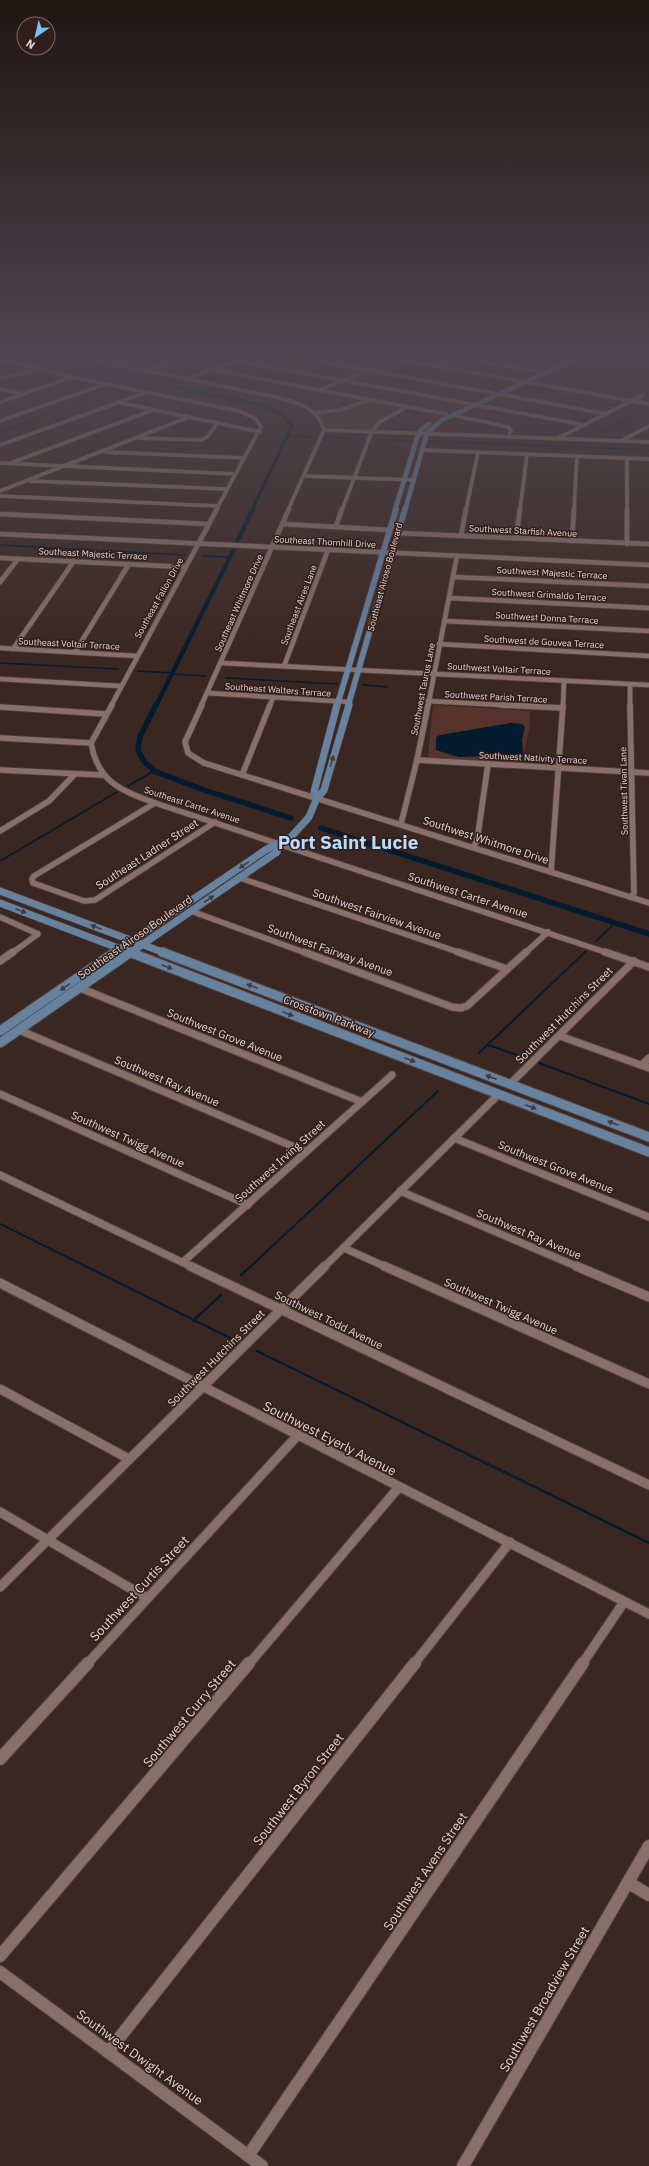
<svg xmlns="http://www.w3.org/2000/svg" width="649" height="2166" font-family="'IBM Plex Sans',sans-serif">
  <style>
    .green { fill: #56342c }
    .water { fill: #031b2e }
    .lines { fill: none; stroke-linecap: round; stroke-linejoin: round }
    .stream-far3 { stroke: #031b2e; stroke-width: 1 }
    .stream-far2 { stroke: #031b2e; stroke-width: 1.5 }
    .stream-far1 { stroke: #031b2e; stroke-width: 2 }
    .stream { stroke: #031b2e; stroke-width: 2.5 }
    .canal-far2 { stroke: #031b2e; stroke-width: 3.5 }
    .canal-far1 { stroke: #031b2e; stroke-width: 4.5 }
    .canal { stroke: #031b2e; stroke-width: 5.5 }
    .minor-far5-casing { stroke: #54433f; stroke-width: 4.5 }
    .minor-far4-casing { stroke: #54433f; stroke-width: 6 }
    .minor-far3-casing { stroke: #54433f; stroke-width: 7 }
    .minor-far2-casing { stroke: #54433f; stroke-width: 9 }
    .minor-far1-casing { stroke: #54433f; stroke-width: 11 }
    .minor-casing { stroke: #54433f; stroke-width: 14 }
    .major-far3-casing { stroke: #54433f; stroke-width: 5.5 }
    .major-far2-casing { stroke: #54433f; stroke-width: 7 }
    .major-far1-casing { stroke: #54433f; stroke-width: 8 }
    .major-casing { stroke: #54433f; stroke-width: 11 }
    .minor-far5 { stroke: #886f6a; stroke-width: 3.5 }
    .minor-far4 { stroke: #886f6a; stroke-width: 4.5 }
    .minor-far3 { stroke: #886f6a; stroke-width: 5.5 }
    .minor-far2 { stroke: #886f6a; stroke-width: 7 }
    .minor-far1 { stroke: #886f6a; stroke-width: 9 }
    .minor { stroke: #886f6a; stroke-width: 12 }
    .major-far3 { stroke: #67829f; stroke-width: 4.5 }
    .major-far2 { stroke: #67829f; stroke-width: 5.5 }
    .major-far1 { stroke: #67829f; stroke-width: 7 }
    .major { stroke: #67829f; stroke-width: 9 }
    .oneway { fill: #413b41 }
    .labels { text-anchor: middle; stroke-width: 3; stroke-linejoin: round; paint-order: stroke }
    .far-street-label { font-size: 9px; fill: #e4d6d3; stroke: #311d19 }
    .street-label { font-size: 11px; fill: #e4d6d3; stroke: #311d19 }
    .near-street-label { font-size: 13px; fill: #e4d6d3; stroke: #311d19 }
    .town-label { font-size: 19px; font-weight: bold; fill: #b8ddfe; stroke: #311d19 }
  </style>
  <rect width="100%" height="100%" fill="#3b2722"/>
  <g class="green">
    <path d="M370 401 403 408 378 422 370 430 328 429 318 413 336 411Z"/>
    <path d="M433 705 530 711V725L524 753 522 739 524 734 511 723 474 729 435 747 436 750 459 757 486 756 509 761 523 759 521 763 428 758Z"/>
  </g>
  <path class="water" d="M511 723 522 724 525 727 522 739 523 759 509 761 485 756 459 757 436 750V737L440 735Z"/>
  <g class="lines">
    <g class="stream-far3">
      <path d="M331 355 379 364"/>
      <path d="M30 364 48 360"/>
      <path d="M388 365 503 386"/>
      <path d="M0 369 19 366"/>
      <path d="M168 374 222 355"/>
      <path d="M128 387 143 381"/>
      <path d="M516 388 616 406"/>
      <path d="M626 408 642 411"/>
      <path d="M0 432 122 389"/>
      <path d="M288 436 315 437"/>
      <path d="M326 437 364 439"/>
      <path d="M590 438 649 408"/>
      <path d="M372 439 412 441"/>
      <path d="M429 441 649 450"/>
    </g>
    <g class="stream-far2">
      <path d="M0 545 185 555"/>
      <path d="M202 556 229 557"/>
      <path d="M0 663 118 669"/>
      <path d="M138 671 172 673"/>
      <path d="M172 674 206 676"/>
      <path d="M226 678 337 684"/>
      <path d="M363 685 387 687"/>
      <path d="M128 786 154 771"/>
      <path d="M0 861 117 792"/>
      <path d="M596 941 615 923"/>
      <path d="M583 953 586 951"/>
    </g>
    <g class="stream-far1">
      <path d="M488 1045 523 1057"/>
      <path d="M479 1053 585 952"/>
      <path d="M539 1063 649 1104"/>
      <path d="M0 1224 87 1267"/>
      <path d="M250 1267 438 1091"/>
    </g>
    <g class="stream">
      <path d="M85 1266 236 1341"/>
      <path d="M241 1275 251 1266"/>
      <path d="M193 1321 221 1295"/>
      <path d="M257 1351 649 1543"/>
    </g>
    <path class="canal-far2" d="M32 355 87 370 262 405 283 415 292 426 252 510"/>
    <g class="canal-far1">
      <path d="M237 542 253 509"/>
      <path d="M156 706 234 549"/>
    </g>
    <g class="canal">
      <path d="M156 705 140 737 138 750 143 760 154 771 204 790 291 818"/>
      <path d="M321 828 649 934"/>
    </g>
    <defs>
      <g id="minor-far5">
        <path d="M71 355 280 398C299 403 319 409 324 430L288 510"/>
        <path d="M285 355 493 393"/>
        <path d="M373 355 649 404"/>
        <path d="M455 357 541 372"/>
        <path d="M237 361 585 425"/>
        <path d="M0 362 34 355"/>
        <path d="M16 363 72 377 239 411 256 419 261 427 216 510"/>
        <path d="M113 365 142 355"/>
        <path d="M433 366 458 355"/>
        <path d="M213 370 446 414"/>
        <path d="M146 371 193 355"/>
        <path d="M0 378 39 370"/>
        <path d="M187 379 253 355"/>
        <path d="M0 389 22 394"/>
        <path d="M320 390 406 355"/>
        <path d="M499 394 607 414"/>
        <path d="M0 402 72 377"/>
        <path d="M117 402 260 432"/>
        <path d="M315 413 340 410 369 400"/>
        <path d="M452 415 508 427 511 430 508 437"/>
        <path d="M0 421 105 384"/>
        <path d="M324 430 649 442"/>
        <path d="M138 438 201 440 207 437 218 423"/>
        <path d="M558 438 643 395"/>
        <path d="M621 441 649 426"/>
        <path d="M0 445 145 393"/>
        <path d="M421 450 649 459"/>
        <path d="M105 452 245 458"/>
        <path d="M627 458V510"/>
        <path d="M13 462 153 410"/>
        <path d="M0 463 235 474"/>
        <path d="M305 476 413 480"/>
        <path d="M30 481 227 489"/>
        <path d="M0 491 189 417"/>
        <path d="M0 496 217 506"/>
        <path d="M342 510 372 431 380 422 407 407"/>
        <path d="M466 510 478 452"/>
        <path d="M520 510 527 454"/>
        <path d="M574 510 577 456"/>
      </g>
      <g id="minor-far4">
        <path d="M627 509V544"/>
        <path d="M0 514 208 524"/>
        <path d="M282 524 390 530"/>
        <path d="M336 526 342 509"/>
        <path d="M397 533 649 544"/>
        <path d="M0 534 649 565"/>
        <path d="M461 536 466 509"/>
        <path d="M516 538 520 509"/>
        <path d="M572 541 574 509"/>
        <path d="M0 558 185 567"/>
        <path d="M453 577 649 586"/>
        <path d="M0 582 18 559"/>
        <path d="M449 598 649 608"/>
        <path d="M444 621 649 631"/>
        <path d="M439 644 649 656"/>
        <path d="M0 648 137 656"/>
        <path d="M13 649 74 561"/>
        <path d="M75 652 129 564"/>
        <path d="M221 663 649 685"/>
        <path d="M284 666 328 550"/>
        <path d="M0 679 120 686"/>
        <path d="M630 684V706"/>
        <path d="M207 693 349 702"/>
        <path d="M428 701 520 706"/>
        <path d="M111 706 217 509"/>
        <path d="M201 706 289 509"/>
        <path d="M270 706 273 697"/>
        <path d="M428 706 457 556"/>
        <path d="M563 706 564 681"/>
      </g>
      <g id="minor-far3">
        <path d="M112 705 91 743C98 782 120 790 155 803L608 953"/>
        <path d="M202 705 185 742 188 753 204 763 649 903"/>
        <path d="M501 705 563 708"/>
        <path d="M630 705 634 893 631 897"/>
        <path d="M0 707 106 714"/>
        <path d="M0 738 91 743"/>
        <path d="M417 760 649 773"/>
        <path d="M0 770 102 775"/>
        <path d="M242 775 270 705"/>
        <path d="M155 803 34 876 32 879 33 883 84 901 95 900 215 822"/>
        <path d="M401 824 417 760 428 705"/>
        <path d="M0 831 49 801 74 775"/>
        <path d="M473 847 477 841 488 764"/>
        <path d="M551 872 563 705"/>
        <path d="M240 878 461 953"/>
        <path d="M191 911 306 953"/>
        <path d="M0 917 38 934 12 953"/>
        <path d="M525 953 548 932"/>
      </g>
      <g id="minor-far2">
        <path d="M304 952 452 1007 461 1008 467 1006 526 952"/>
        <path d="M458 952 507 969"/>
        <path d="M605 952 649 967"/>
        <path d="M0 961 13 952"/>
        <path d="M80 988 362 1102"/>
        <path d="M19 1030 306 1152"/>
        <path d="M560 1036 649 1068"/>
        <path d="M642 1065 649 1058"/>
        <path d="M510 1084 634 961"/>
        <path d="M0 1094 248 1205"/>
        <path d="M454 1138 649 1217"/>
        <path d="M0 1175 192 1267"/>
        <path d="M400 1191 578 1267"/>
        <path d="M344 1248 386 1267"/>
        <path d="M183 1262 392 1075"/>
        <path d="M324 1267 499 1094"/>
      </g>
      <g id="minor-far1">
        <path d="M190 1266 649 1485"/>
        <path d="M384 1266 649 1384"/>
        <path d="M576 1266 649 1297"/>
        <path d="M0 1283 649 1614"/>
        <path d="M0 1389 129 1459"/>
        <path d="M0 1512 147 1598"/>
        <path d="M0 1587 325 1266"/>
        <path d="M87 1664 298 1435"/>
        <path d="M249 1664 399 1487"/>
        <path d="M414 1664 510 1542"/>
        <path d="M582 1664 624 1602"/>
      </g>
      <g id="minor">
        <path d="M0 1759 88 1663"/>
        <path d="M629 1883 649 1895"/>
        <path d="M0 1956 249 1663"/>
        <path d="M0 1972 262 2166"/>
        <path d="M108 2052 415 1663"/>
        <path d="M248 2156 583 1663"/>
        <path d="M463 2166 649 1846"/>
      </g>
      <g id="major-far3">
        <path d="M395 510 417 438 422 429 429 424"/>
        <path d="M405 510 427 433 442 420 585 355"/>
      </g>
      <g id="major-far2">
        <path d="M337 706 396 509"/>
        <path d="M348 706 405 509"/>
      </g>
      <g id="major-far1">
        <path d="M317 796 314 792 337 705"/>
        <path d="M0 891 165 953"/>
        <path d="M0 903 131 953"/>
        <path d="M114 953 267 849 291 837 309 817 316 800 324 790 349 705"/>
        <path d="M130 953 277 852 278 846"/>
      </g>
      <g id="major">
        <path d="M129 952 649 1152"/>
        <path d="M162 952 649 1137"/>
        <path d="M0 1031 115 952"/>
        <path d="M0 1043 131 952"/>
      </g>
    </defs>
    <use href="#minor-far5" class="minor-far5-casing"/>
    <use href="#minor-far4" class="minor-far4-casing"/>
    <use href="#minor-far3" class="minor-far3-casing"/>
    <use href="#minor-far2" class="minor-far2-casing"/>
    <use href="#minor-far1" class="minor-far1-casing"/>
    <use href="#minor" class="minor-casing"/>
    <use href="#major-far3" class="major-far3-casing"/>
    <use href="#major-far2" class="major-far2-casing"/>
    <use href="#major-far1" class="major-far1-casing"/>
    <use href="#major" class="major-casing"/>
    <use href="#minor-far5" class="minor-far5"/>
    <use href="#minor-far4" class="minor-far4"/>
    <use href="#minor-far3" class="minor-far3"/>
    <use href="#minor-far2" class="minor-far2"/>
    <use href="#minor-far1" class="minor-far1"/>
    <use href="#minor" class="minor"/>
    <use href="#major-far3" class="major-far3"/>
    <use href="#major-far2" class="major-far2"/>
    <use href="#major-far1" class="major-far1"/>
    <use href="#major" class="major"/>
  </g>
  <defs><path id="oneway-solid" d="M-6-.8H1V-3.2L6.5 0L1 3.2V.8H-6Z"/></defs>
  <g class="oneway">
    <use href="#oneway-solid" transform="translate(332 761) rotate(-73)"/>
    <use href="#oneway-solid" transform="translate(244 865) rotate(146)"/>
    <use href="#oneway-solid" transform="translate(209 899) rotate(-35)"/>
    <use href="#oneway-solid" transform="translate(21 911) rotate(21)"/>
    <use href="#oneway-solid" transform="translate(96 927) rotate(-159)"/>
    <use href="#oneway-solid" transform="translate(167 967) rotate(21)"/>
    <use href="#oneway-solid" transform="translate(252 986) rotate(-159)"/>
    <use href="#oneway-solid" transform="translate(65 987) rotate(146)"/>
    <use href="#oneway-solid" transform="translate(288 1014) rotate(21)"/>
    <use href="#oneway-solid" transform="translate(410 1060) rotate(21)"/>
    <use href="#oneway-solid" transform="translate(491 1077) rotate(-159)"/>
    <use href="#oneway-solid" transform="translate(531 1107) rotate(21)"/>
    <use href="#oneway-solid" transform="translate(613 1123) rotate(-159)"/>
  </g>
  <linearGradient id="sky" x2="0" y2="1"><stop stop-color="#201513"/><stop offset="0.54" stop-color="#4f474f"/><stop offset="1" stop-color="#4f474f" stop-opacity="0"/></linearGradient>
  <rect width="649" height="658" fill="url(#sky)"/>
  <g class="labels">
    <g class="far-street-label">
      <text transform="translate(523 531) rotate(3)" y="3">Southwest Starfish Avenue</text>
      <text transform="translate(325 542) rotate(3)" y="3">Southeast Thornhill Drive</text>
      <text transform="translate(93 554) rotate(3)" y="3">Southeast Majestic Terrace</text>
      <text transform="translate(552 573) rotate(3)" y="3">Southwest Majestic Terrace</text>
      <text transform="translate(385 577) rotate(-75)" y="3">Southeast Airoso Boulevard</text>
      <text transform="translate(549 595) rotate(3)" y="3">Southwest Grimaldo Terrace</text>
      <text transform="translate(159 598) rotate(-61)" y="3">Southeast Fallon Drive</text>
      <text transform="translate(239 603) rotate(-66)" y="3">Southeast Whitmore Drive</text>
      <text transform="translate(299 605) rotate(-69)" y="3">Southeast Aires Lane</text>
      <text transform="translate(547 618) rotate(3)" y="3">Southwest Donna Terrace</text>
      <text transform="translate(544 642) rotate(3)" y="3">Southwest de Gouvea Terrace</text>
      <text transform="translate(69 644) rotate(3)" y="3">Southeast Voltair Terrace</text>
      <text transform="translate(499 669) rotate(3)" y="3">Southwest Voltair Terrace</text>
      <text transform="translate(423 689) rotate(-79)" y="3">Southwest Taurus Lane</text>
      <text transform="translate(278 690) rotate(4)" y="3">Southeast Walters Terrace</text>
      <text transform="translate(496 697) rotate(3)" y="3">Southwest Parish Terrace</text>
      <text transform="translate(533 758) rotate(3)" y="3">Southwest Nativity Terrace</text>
      <text transform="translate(624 791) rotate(-91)" y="3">Southwest Tivan Lane</text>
      <text transform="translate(192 805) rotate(18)" y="3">Southeast Carter Avenue</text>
    </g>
    <g class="street-label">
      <text transform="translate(486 840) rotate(18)" y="4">Southwest Whitmore Drive</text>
      <text transform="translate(147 854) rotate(-33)" y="4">Southeast Ladner Street</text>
      <text transform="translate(468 895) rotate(18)" y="4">Southwest Carter Avenue</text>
      <text transform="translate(377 914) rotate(19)" y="4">Southwest Fairview Avenue</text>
      <text transform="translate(135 937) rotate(-35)" y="4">Southeast Airoso Boulevard</text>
      <text transform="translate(330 950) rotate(20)" y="4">Southwest Fairway Avenue</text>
      <text transform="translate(564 1015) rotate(-45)" y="4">Southwest Hutchins Street</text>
      <text transform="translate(329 1016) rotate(21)" y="4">Crosstown Parkway</text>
      <text transform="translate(225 1035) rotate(22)" y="4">Southwest Grove Avenue</text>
      <text transform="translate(167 1081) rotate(23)" y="4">Southwest Ray Avenue</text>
      <text transform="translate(128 1139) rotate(24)" y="4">Southwest Twigg Avenue</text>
      <text transform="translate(280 1161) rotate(-42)" y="4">Southwest Irving Street</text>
      <text transform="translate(556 1167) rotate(22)" y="4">Southwest Grove Avenue</text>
      <text transform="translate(529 1234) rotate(23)" y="4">Southwest Ray Avenue</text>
      <text transform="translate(501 1306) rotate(24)" y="4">Southwest Twigg Avenue</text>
      <text transform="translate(329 1320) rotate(26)" y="4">Southwest Todd Avenue</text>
      <text transform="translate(216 1358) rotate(-45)" y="4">Southwest Hutchins Street</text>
    </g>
    <g class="near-street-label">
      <text transform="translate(330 1438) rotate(27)" y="5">Southwest Eyerly Avenue</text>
      <text transform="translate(139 1588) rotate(-47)" y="5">Southwest Curtis Street</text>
      <text transform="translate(189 1713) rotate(-50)" y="5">Southwest Curry Street</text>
      <text transform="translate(298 1789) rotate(-52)" y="5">Southwest Byron Street</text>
      <text transform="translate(425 1871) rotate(-56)" y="5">Southwest Avens Street</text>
      <text transform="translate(544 1999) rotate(-60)" y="5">Southwest Broadview Street</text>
      <text transform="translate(140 2057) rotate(36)" y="5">Southwest Dwight Avenue</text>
    </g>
    <g class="town-label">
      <text x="348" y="849">Port Saint Lucie</text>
    </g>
  </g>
  <g transform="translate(36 36) rotate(214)"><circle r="19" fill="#311d19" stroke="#796763"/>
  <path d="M0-3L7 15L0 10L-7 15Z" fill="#7bbef8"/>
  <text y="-6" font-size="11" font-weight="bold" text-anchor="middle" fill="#e4d6d3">N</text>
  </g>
</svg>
